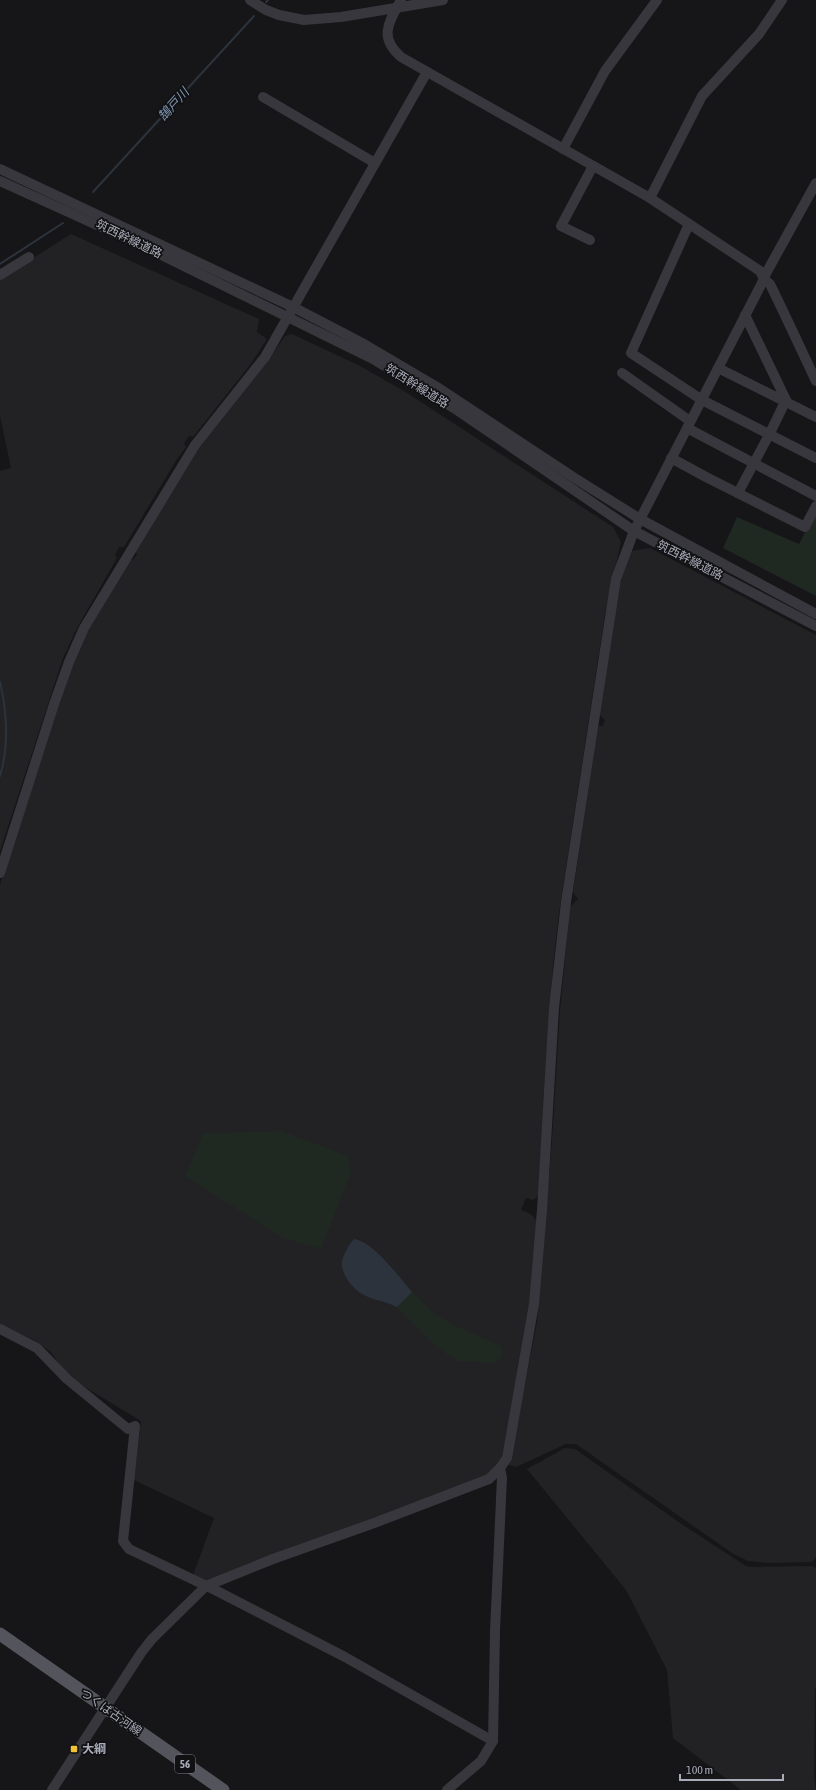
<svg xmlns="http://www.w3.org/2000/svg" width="816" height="1790" font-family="'Asap Condensed','Noto Sans JP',sans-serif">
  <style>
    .built { fill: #222225 }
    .green { fill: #202822 }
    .water { fill: #2c333c }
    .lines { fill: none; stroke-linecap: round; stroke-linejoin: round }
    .stream { stroke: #2c333c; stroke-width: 2 }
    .minor { stroke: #37373d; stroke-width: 10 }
    .major { stroke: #53545c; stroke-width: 13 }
    .poi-dot { fill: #f0c336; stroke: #111113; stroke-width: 1.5 }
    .labels { text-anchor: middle; stroke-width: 3.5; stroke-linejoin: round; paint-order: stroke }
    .shield { fill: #111113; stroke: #7b7d86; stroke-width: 1 }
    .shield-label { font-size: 11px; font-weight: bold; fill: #a8abb8 }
    .street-label { font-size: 12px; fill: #a8abb8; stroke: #111113 }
    .poi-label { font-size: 12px; font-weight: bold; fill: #a8abb8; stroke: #111113; text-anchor: start }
    .water-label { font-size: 13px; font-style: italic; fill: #7f96b2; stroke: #111113 }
  </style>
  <rect width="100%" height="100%" fill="#161618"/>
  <g class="built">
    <path d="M71 234 259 319 257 332 267 339 250 365 215 409 193 437 189 436 184 443 186 447 177 459 124 547H119L115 555 117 558 77 628 63 658 0 851V471L11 468 0 416V279Z"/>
    <path d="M292 334 360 366 404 391 613 527 621 542 605 614 559 913 553 966 539 1195 533 1200 526 1198 521 1210 531 1214 537 1221 529 1314 505 1453 499 1464 486 1477 211 1581 192 1578 214 1518 134 1480 141 1421 78 1383 64 1372 51 1352 36 1341 0 1324V885L62 689 84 636 128 560H132L137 555 135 550 192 455 262 368 285 336Z"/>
    <path d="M650 548 816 635V1557L812 1562 768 1563 748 1561 732 1553 576 1444H566L516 1467 509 1465 537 1322 552 1140 560 1011 570 907 578 899 573 892 598 726H603L605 720 599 714 611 636 622 575 631 551Z"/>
    <path d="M565 1448 575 1449 683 1525 746 1566 751 1567 812 1566 816 1568V1687L815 1690 814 1777 816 1790H741L673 1738 667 1670 626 1590 527 1469Z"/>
  </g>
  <g class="green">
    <path d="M816 511V596L723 548 737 517 799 544Z"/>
    <path d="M281 1131 349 1156 351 1172 321 1249 283 1238 185 1176 203 1133Z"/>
    <path d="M412 1292 435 1314 453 1325 502 1346 503 1356 495 1363 459 1361 448 1355 437 1347 397 1307Z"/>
  </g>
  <path class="water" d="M354 1239C373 1241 400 1278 412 1292L397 1307C385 1301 372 1300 362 1294 353 1289 344 1277 342 1267 340 1260 349 1244 354 1239Z"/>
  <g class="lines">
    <g class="stream">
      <path d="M266 2 268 0"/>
      <path d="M93 192 254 16"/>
      <path d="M0 264 63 223"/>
      <path d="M0 682C7 712 9 745 0 776"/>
    </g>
    <g class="minor">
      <path d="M250 0 266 10 279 15 304 20 341 17 443 0"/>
      <path d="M263 97 375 163"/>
      <path d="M563 149 605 71 657 0"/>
      <path d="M0 169 293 307 364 344 437 387 573 477 640 519 816 614"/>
      <path d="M0 181 141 245 373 359 457 410 634 531 816 626"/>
      <path d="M650 198 702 96 759 34 782 0"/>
      <path d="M689 224 631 353 702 400 816 458"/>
      <path d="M590 240 561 226 593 166"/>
      <path d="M0 275 29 257"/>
      <path d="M764 277 816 183"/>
      <path d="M764 279 770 284 783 311 816 381"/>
      <path d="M718 368 816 417"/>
      <path d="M622 373 690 421"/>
      <path d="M687 428 816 496"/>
      <path d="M671 458 706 477 805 527 816 506"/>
      <path d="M738 493 770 433 786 400 745 315"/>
      <path d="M0 873 54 704 69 662 84 628 195 445 265 357 427 72"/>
      <path d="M0 1329 37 1348 67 1379 128 1429 135 1426 123 1541 129 1549 215 1590 345 1657 493 1741"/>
      <path d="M52 1790 141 1653 152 1639 206 1586 273 1559 377 1522 489 1479 500 1468 507 1458 534 1304 542 1210 554 1008 566 902 616 579 634 531 764 279 760 271 650 198 401 57C378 37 389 22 401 0"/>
      <path d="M447 1790 481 1761 493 1741 495 1631 502 1478 500 1468"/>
    </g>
    <path class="major" d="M0 1634 223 1790"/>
  </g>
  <rect class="poi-dot" x="70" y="1745" width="8" height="8" rx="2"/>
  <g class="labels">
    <rect class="shield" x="175" y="1755" width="20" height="18" rx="3"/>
    <g class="shield-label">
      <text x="185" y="1768">56</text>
    </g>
    <g class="street-label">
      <text transform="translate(129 239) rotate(26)" y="4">筑西幹線道路</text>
      <text transform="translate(417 386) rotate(32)" y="4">筑西幹線道路</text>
      <text transform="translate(690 560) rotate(27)" y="4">筑西幹線道路</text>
      <text transform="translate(111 1712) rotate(35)" y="4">つくば古河線</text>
    </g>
    <g class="poi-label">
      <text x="82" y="1753">大綱</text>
    </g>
    <g class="water-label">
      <text transform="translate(173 104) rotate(-48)" y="5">鵠戸川</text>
    </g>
  </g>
  <path d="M680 1774v6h103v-6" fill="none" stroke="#a8abb8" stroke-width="2"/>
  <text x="686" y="1774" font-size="12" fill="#a8abb8" stroke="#111113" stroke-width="3" paint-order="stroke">100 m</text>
</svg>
